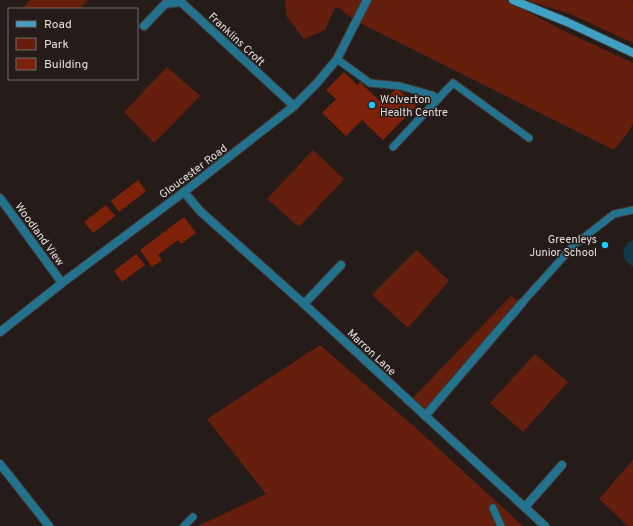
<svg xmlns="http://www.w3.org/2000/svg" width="633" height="526" font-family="Overpass,sans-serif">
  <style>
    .green { fill: #661f0d }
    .water { fill: #103a48 }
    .building { fill: #7d2209 }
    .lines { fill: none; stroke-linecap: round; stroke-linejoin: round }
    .lane-casing { stroke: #403735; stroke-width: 9 }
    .street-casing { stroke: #403735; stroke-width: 10 }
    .secondary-casing { stroke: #403735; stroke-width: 10 }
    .lane { stroke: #24738e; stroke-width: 7 }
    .street { stroke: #24738e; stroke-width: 8 }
    .secondary { stroke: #3fa0c3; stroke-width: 8 }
    .poi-dot { fill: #1ec9fd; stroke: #251c1a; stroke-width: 1.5 }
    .labels { text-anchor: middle; stroke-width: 3; stroke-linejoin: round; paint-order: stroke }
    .street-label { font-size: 11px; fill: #e4dedc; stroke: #251c1a }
    .poi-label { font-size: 11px; fill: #e4dedc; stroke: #251c1a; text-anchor: start }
  </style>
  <rect width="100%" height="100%" fill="#251c1a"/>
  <g class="green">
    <path d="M30 0H88L80 9H22Z"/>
    <path d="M285 0H505L562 30 633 63V124L627 134 614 150 366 26 357 22 339 8 335 7 325 30 304 39 287 17Z"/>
    <path d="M525 0H631L633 1V43L568 13Z"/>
    <path d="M167 67 200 96 154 143 124 112Z"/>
    <path d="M313 150 344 179 299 227 267 199Z"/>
    <path d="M417 250 449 281 408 328 372 295Z"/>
    <path d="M511 296 522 303 425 416 409 402Z"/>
    <path d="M320 345 418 430 523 526H198L266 494 207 419Z"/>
    <path d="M535 354 568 382 523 432 490 403Z"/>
    <path d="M633 460V526H628L599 499Z"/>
  </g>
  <path class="water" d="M633 240V266H632L625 260 623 251 628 242Z"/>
  <g class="building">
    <path d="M344 72 357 85 360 82 382 103 397 88 416 106 383 140 362 120 346 136 322 113 336 99 326 90Z"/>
    <path d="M138 180 146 191 119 212 111 201Z"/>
    <path d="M106 205 115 216 93 233 84 222Z"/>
    <path d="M184 217 196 233 181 244 178 240 158 255 162 260 152 267 140 250Z"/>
    <path d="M136 254 145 265 122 282 114 271Z"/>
  </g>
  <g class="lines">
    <defs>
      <g id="lane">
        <path d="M337 59 370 83 400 86 432 95 438 99 393 147"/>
        <path d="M438 99 453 83 529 138"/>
        <path d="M522 303 574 245 614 214 633 210"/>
        <path d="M493 508 501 526"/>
        <path d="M184 526 193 517"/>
      </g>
      <g id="street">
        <path d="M144 26 165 4 181 2 294 106"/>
        <path d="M184 192 200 211 304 304 545 526"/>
        <path d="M0 198 62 283"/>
        <path d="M304 304 341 265"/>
        <path d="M0 332 62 283 184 192 294 106 317 83 337 59 367 0"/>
        <path d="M425 416 522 303"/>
        <path d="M0 464 49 526"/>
        <path d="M525 507 562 465"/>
      </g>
      <path id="secondary" d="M513 0 567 22 633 53"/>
    </defs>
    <use href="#lane" class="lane-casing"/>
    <use href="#street" class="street-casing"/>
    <use href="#secondary" class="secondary-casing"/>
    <use href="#lane" class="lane"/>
    <use href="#street" class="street"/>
    <use href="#secondary" class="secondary"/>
  </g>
  <g class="poi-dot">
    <circle cx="372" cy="105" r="4"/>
    <circle cx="605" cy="245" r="4"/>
  </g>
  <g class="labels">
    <g class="street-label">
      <text transform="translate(237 39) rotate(43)" y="4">Franklins Croft</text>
      <text transform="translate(193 171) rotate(-37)" y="4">Gloucester Road</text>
      <text transform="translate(40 234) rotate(54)" y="4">Woodland View</text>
      <text transform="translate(372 352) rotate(43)" y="4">Marron Lane</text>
    </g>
    <g class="poi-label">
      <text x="380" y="103">Wolverton<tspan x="380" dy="13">Health Centre</tspan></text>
      <text x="597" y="243" text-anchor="end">Greenleys<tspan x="597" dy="13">Junior School</tspan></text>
    </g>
  </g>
  <rect x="8" y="8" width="130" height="72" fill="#251c1a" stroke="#716a68"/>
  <rect x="16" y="21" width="20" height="6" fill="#3fa0c3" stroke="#716a68"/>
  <text x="44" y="28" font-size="12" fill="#e4dedc">Road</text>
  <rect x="16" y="38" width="20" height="12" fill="#661f0d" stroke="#716a68"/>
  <text x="44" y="48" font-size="12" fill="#e4dedc">Park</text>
  <rect x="16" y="58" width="20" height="12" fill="#7d2209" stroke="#716a68"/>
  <text x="44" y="68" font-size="12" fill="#e4dedc">Building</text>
</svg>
